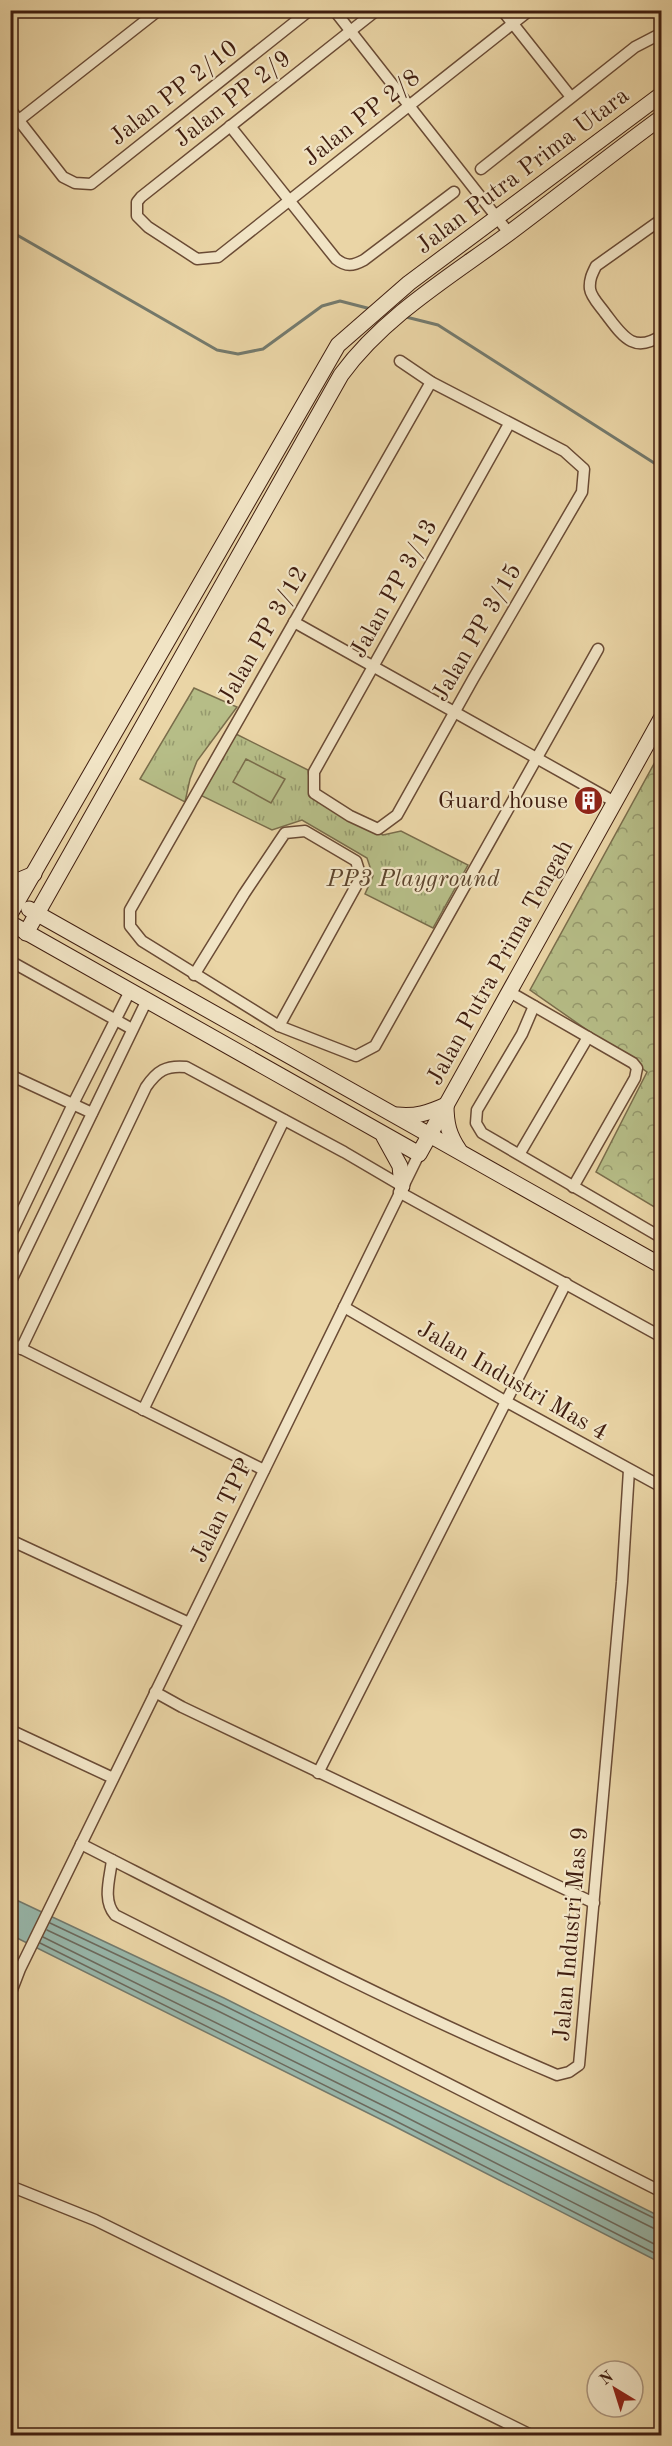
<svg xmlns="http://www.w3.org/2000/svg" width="672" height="2446" font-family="'Old Standard TT',serif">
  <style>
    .grass { fill: url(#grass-tufts); stroke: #7a6d4b; stroke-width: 1.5 }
    .forest { fill: url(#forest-crowns); stroke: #7a6d4b; stroke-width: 1.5 }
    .pitch { fill: #b6bd87; stroke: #7a6d4b; stroke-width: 1.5 }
    .water { fill: #98b8ac; stroke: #747a6d; stroke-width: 1.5 }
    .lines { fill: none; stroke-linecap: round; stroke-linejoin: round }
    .shore { stroke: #6c6a5e; stroke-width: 1.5 }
    .stream { stroke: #747a6d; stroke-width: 3 }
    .street-casing { stroke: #6a4b35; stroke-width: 13 }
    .secondary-casing { stroke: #3f1d0f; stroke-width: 17 }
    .street { stroke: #f1e4c5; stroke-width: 10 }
    .secondary { stroke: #f1e4c5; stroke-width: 15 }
    .labels { text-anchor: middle; stroke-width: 4.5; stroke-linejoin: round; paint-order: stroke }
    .street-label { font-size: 24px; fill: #3f1d0f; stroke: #f1e4c5 }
    .poi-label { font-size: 24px; fill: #3f1d0f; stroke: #f1e4c5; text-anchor: end }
    .park-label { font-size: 24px; font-style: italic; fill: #5d452d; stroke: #f1e4c5 }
  </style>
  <defs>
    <pattern id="grass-tufts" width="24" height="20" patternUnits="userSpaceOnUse" patternTransform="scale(1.5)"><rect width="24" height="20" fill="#b6bd87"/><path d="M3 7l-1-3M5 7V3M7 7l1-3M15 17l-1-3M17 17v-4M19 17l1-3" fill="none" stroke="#95996d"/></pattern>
    <pattern id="forest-crowns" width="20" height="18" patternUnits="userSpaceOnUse" patternTransform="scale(1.5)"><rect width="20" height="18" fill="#b6bd87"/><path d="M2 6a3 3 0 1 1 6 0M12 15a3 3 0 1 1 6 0" fill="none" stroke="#95996d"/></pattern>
  </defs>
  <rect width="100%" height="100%" fill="#ead5a6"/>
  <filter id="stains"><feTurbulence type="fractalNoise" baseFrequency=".00333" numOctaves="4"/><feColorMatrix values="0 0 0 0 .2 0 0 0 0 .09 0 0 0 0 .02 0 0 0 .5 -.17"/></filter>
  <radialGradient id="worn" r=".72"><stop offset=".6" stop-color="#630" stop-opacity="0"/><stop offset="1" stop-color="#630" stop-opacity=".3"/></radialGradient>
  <g class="grass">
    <path d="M194 688 237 707 197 761 190 779 185 802 140 779Z"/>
    <path d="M234 733 308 770 311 794 383 835 401 831 468 865 433 928 365 894 373 876 367 858 302 820 272 830 196 793Z"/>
  </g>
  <path class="forest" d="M661 751V1211L596 1172 647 1072 530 990Z"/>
  <path class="pitch" d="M246 759 285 779 271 803 233 782Z"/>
  <path class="water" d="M10 1897 224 1998 661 2217V2263L390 2124 11 1935Z"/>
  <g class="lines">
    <g class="shore">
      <path d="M50 1923 221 2004 662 2222"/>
      <path d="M47 1930 218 2011 653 2228 662 2229"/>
      <path d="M43 1937 396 2112 662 2248"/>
      <path d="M40 1943 392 2119 662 2257"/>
    </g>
    <g class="stream">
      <path d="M10 231 217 350 238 354 263 349 322 306 340 301 371 309"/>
      <path d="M406 317 438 325 662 468"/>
    </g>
    <defs>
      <g id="street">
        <path d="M334 10 509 233"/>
        <path d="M377 10 141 197 137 202V216L148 227 197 259 218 257 530 10"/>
        <path d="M502 10 571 97"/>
        <path d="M10 109 63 177 75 183 91 184 310 10"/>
        <path d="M19 120 159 10"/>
        <path d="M230 126 336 259C346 267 353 266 364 260L454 192"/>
        <path d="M481 169 635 47 662 33"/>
        <path d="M662 219 596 266C592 274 589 280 590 289 591 297 600 306 605 313 622 335 633 355 662 335"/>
        <path d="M400 361 431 382 564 451 584 469 582 492 473 679 397 815 378 829 350 816 314 793V772L509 424"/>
        <path d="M431 382 130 910V926L142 941 279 1026 356 1056 375 1046 598 649"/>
        <path d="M294 622 613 801"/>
        <path d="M10 961 132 1029"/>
        <path d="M194 975 244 894 285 833 305 831 356 861 361 877 279 1026"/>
        <path d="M508 991 633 1063 637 1068 635 1078 573 1187"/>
        <path d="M534 1006 522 1034 477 1110 476 1123 482 1133 662 1238"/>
        <path d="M10 1075 92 1113"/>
        <path d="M520 1153 588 1037"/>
        <path d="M399 1192 662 1337"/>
        <path d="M10 1236 73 1104 130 991"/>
        <path d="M10 1283 147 1000"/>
        <path d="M344 1307 505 1401 662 1487"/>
        <path d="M21 1349 146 1087C157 1071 166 1065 186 1067L344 1152 402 1186"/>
        <path d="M10 1356 16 1346 264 1470"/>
        <path d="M143 1410 284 1120"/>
        <path d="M10 1540 189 1623"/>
        <path d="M155 1692 182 1707 594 1903"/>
        <path d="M10 1730 113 1778"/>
        <path d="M318 1773 566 1283"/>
        <path d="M81 1844C238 1924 395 2006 557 2075L569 2072 579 2065 622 1582 629 1470"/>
        <path d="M112 1860C110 1878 102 1900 115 1915L662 2192"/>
        <path d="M10 1995 20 1969 419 1154"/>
        <path d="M10 2186 95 2220 533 2436"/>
      </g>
      <g id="secondary">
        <path d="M10 884 34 874"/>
        <path d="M29 909 662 1266"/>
        <path d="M10 914 338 345 409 283 662 94"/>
        <path d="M10 923 419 1154 662 717"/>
        <path d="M26 933 341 375C384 316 451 276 508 234 560 195 610 155 662 117"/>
        <path d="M446 1105C446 1124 449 1135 459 1150"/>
        <path d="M397 1115C416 1117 428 1113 446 1105"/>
        <path d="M384 1137 400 1166 402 1186"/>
      </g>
    </defs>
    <use href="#street" class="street-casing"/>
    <use href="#secondary" class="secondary-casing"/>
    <use href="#street" class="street"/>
    <use href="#secondary" class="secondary"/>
  </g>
  <defs>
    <symbol id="building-disc" viewBox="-11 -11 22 22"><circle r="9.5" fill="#8f2418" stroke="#f1e4c5"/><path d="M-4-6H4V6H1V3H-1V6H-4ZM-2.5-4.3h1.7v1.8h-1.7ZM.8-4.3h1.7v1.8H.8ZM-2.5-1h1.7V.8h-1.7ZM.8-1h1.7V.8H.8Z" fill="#fff"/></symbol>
  </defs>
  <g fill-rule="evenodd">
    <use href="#building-disc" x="572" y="784" width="33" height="33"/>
  </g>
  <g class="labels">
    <g class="street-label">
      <text transform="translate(173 92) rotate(-38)" y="8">Jalan PP 2/10</text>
      <text transform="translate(232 98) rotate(-38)" y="8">Jalan PP 2/9</text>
      <text transform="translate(361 117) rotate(-38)" y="8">Jalan PP 2/8</text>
      <text transform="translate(522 170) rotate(-37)" y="8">Jalan Putra Prima Utara</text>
      <text transform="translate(393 588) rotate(-61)" y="8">Jalan PP 3/13</text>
      <text transform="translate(476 632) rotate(-60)" y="8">Jalan PP 3/15</text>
      <text transform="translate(262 635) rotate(-60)" y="8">Jalan PP 3/12</text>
      <text transform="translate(499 962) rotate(-61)" y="8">Jalan Putra Prima Tengah</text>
      <text transform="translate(513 1380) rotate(30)" y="8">Jalan Industri Mas 4</text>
      <text transform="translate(221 1510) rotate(-64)" y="8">Jalan TPP</text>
      <text transform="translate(570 1934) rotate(-85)" y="8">Jalan Industri Mas 9</text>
    </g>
    <g class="poi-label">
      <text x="568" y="808">Guard house</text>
    </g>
    <g class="park-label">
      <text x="413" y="886">PP3 Playground</text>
    </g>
  </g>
  <rect width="672" height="2446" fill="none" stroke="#ead5a6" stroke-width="36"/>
  <rect x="12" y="12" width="648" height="2422" fill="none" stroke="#3f1d0f" stroke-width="3"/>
  <rect x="18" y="18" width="636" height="2410" fill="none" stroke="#3f1d0f" stroke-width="1.5"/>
  <g transform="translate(615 2389) rotate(322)"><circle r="28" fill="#f1e4c5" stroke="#aa947c" stroke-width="1.5"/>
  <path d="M0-4.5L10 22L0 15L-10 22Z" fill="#8f2418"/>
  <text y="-9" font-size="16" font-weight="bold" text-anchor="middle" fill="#3f1d0f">N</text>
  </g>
  <rect width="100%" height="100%" filter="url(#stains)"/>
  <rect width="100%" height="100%" fill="url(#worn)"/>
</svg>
